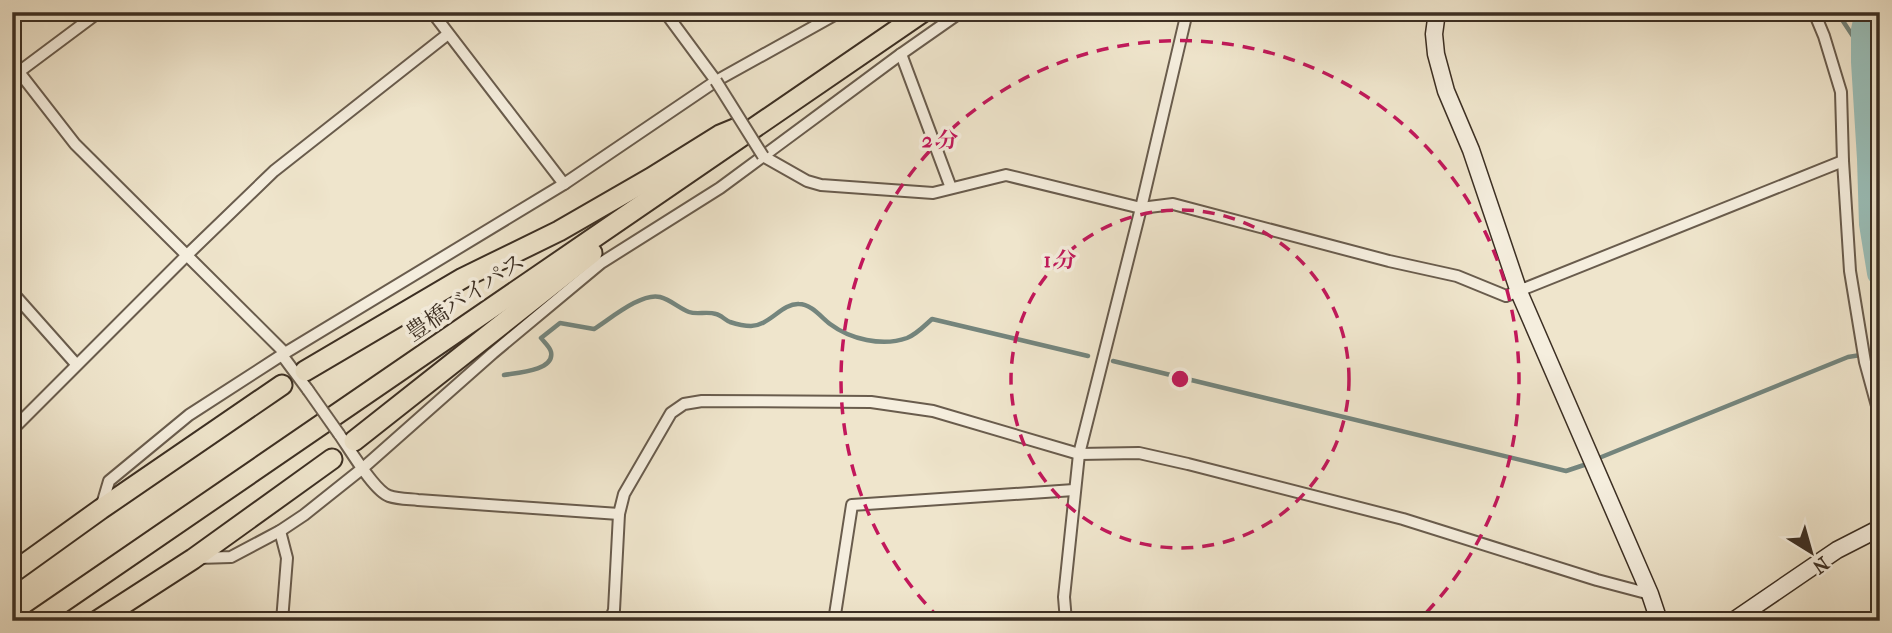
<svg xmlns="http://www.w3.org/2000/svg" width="1892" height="633" font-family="'IM FELL French Canon','Noto Serif JP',serif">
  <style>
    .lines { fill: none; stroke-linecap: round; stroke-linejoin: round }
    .stream { stroke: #74857d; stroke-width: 4.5 }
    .river { stroke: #9abfb9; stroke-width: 26 }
    .street-casing { stroke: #695c4d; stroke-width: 14 }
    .secondary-casing { stroke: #3c2f23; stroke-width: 19 }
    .highway-casing { stroke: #3c2f23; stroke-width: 23 }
    .street { stroke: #f5eede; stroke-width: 10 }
    .secondary { stroke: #f5eede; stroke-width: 16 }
    .highway { stroke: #efe5cc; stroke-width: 19 }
    .street-bridge-casing { stroke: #695c4d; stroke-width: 14; stroke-linecap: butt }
    .street-bridge { stroke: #f5eede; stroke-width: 10 }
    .ring { fill: none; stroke: #c2185b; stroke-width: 3.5; stroke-dasharray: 12 9 }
    .labels { text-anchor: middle; stroke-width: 7; stroke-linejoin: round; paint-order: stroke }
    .street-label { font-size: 23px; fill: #3c2f23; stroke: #f5eede }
    .centre { fill: #c2185b; stroke: #f5eede; stroke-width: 3.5 }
    .ring-label { font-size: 21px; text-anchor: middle; font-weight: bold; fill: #c2185b; stroke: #f5eede; stroke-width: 7; stroke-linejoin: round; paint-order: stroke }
  </style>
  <rect width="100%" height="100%" fill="#efe5cc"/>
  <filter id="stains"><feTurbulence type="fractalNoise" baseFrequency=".00286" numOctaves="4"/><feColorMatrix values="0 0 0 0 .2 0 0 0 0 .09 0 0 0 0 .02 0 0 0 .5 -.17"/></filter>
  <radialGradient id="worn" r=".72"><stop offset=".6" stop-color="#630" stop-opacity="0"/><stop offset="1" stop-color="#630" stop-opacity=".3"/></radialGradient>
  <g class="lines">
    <g class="stream">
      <path d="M1837 12 1864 53"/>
      <path d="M1113 361 1566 471 1584 465"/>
      <path d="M504 375C515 373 555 371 551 352 550 347 544 342 541 338L560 323 594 329C610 319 642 292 660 297 671 300 679 308 689 312 697 315 707 311 716 314 721 315 725 320 730 322 736 324 745 326 751 326 769 326 782 303 799 304 811 304 821 317 830 324 850 339 882 347 907 338 917 334 924 326 932 319L1088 356"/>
      <path d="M1599 458 1848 357 1880 352"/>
    </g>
    <path class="river" d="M1868 12 1864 30V62L1870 159 1872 224 1880 273"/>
    <defs>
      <g id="street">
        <path d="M432 12 564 184"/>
        <path d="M665 12 716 81"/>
        <path d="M1814 12 1824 36 1841 92 1843 161 1850 271 1865 362 1880 417"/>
        <path d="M901 54 951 188"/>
        <path d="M19 72 75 144 285 353"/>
        <path d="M12 77 99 12"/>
        <path d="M763 156 807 181 821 185 933 193 1006 175 1141 208 1173 204 1389 261 1457 276 1506 296 1843 161"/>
        <path d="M12 292 76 364"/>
        <path d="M282 355 308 390"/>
        <path d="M12 430 187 255 274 171 448 34"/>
        <path d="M339 434C349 448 374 491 389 496 398 499 409 499 418 500L619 514"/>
        <path d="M101 508 109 481 189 415 285 353 564 184 716 81 840 12"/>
        <path d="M280 531 287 558 282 621"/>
        <path d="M198 558 231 557 280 531 304 515 363 468 493 353 601 263 720 188 901 54 961 12"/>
        <path d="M610 621 614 610 619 514 624 494 671 413 684 404 702 401 871 402 933 411 1079 454 1139 453 1188 464 1403 519 1597 580 1650 594"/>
        <path d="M834 621 852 505 1074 490"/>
        <path d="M1066 621 1064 597 1079 454 1141 208 1187 12"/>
      </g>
      <g id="secondary">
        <path d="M1437 12 1434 34 1436 54 1446 91 1471 150 1519 292 1650 594 1659 621"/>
        <path d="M1733 621 1837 550 1880 528"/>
      </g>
      <g id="highway">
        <path d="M305 371 463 278 559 231 651 178 720 135 737 128"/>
        <path d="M354 441 592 253"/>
        <path d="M12 573 101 509 282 385"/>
        <path d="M35 621 923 12"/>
        <path d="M97 621 193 559 332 459"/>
      </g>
    </defs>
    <use href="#street" class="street-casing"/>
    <use href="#secondary" class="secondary-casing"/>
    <use href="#highway" class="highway-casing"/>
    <use href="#street" class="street"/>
    <use href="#secondary" class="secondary"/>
    <use href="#highway" class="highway"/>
    <defs>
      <g id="street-bridge">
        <path d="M716 81 763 156"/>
        <path d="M308 390 339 434"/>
      </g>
    </defs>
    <use href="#street-bridge" class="street-bridge-casing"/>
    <use href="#street-bridge" class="street-bridge"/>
  </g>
  <g class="ring">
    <circle cx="1180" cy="379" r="169"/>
    <path d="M940 619A339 339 0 1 1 1420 619"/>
  </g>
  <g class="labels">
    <g class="street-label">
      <text transform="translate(465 297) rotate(-34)" y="8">豊橋バイパス</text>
    </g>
  </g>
  <circle cx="1180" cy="379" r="10" class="centre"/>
  <g class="ring-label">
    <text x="940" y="147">2 分</text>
    <text x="1060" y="267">1 分</text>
  </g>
  <rect width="1892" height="633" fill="none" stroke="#efe5cc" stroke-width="42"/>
  <rect x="14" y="14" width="1864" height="605" fill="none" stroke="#3c2f23" stroke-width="3.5"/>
  <rect x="21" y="21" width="1850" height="591" fill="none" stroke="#3c2f23" stroke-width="2"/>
  <g transform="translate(1811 552) rotate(143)" stroke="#f5eede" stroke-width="5" paint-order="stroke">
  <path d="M0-5L12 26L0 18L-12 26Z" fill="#3c2f23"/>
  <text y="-10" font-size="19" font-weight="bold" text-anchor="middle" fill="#3c2f23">N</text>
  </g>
  <rect width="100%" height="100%" filter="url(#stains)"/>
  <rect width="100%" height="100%" fill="url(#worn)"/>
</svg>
